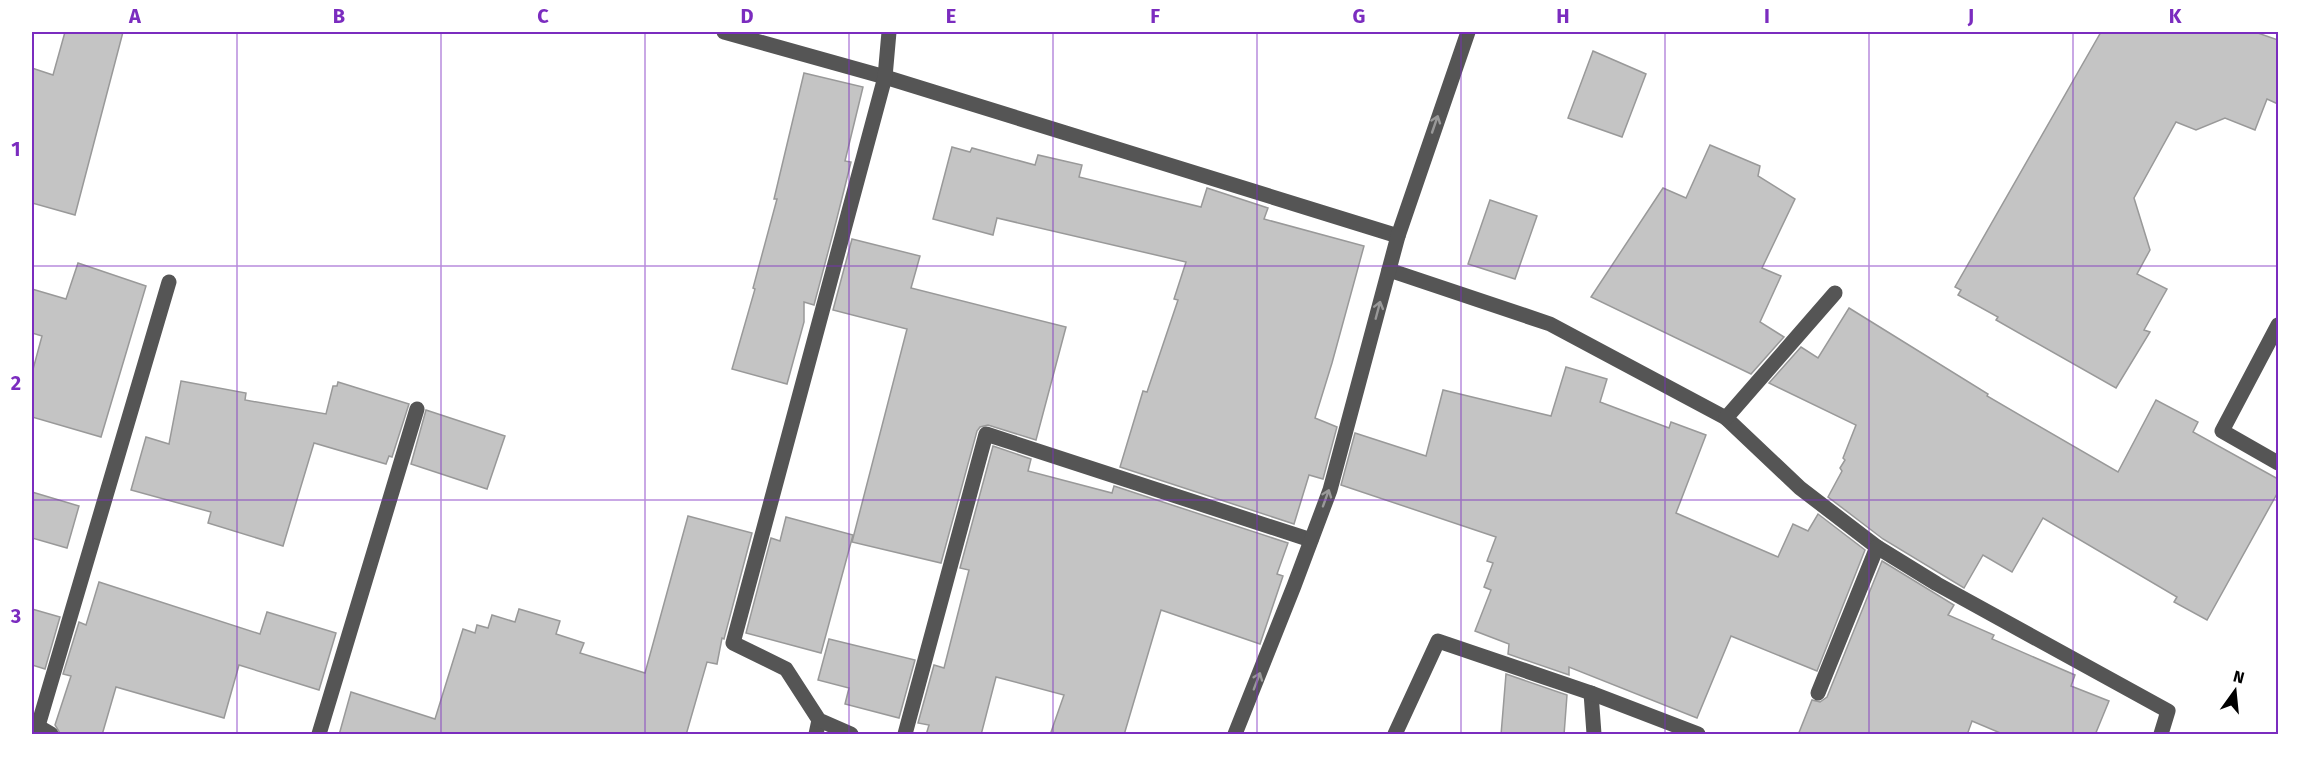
<svg xmlns="http://www.w3.org/2000/svg" width="2310" height="766" font-family="'Fira Sans',sans-serif">
  <style>
    .building { fill: #c4c4c4; stroke: #999; stroke-width: 1.5 }
    .lines { fill: none; stroke-linecap: round; stroke-linejoin: round }
    .minor { stroke: #555; stroke-width: 15 }
    .oneway { stroke: #999 }
    .grid { fill: none; stroke: #7b2cbf; stroke-width: 1.5; stroke-opacity: 0.55 }
    .neatline { fill: none; stroke: #7b2cbf; stroke-width: 2 }
    .grid-label { font-size: 20px; text-anchor: middle; font-weight: bold; fill: #7b2cbf }
  </style>
  <rect width="100%" height="100%" fill="#fff"/>
  <g class="building">
    <path d="M65 32H123L75 215 32 203V68L53 75Z"/>
    <path d="M2101 32H2255L2278 40V104L2267 99 2255 130 2225 118 2196 130 2176 122 2134 198 2150 250 2137 274 2167 289 2144 330 2150 332 2116 388 1996 320 1998 317 1958 295 1961 290 1955 287Z"/>
    <path d="M1593 51 1646 74 1622 137 1568 118Z"/>
    <path d="M804 73 863 87 845 161 851 162 836 222 814 305 804 302V322L787 384 732 369 755 289 753 288 777 199H774Z"/>
    <path d="M1710 145 1760 166 1758 176 1795 199 1762 268 1781 276 1760 322 1784 337 1751 374 1591 297 1663 188 1686 198Z"/>
    <path d="M952 147 970 152 972 148 1035 165 1038 155 1082 165 1079 177 1201 207 1207 188 1268 208 1264 219 1364 246 1332 363 1315 418 1337 427 1323 479 1309 475 1294 524 1120 467 1143 391 1147 392 1178 300 1174 299 1186 262 997 218 993 235 933 219Z"/>
    <path d="M1490 200 1537 216 1515 279 1468 264Z"/>
    <path d="M852 239 920 256 911 288 1066 327 1036 440 988 425 980 427 977 431 941 563 852 542 907 329 833 310Z"/>
    <path d="M78 263 146 286 101 437 32 417V373L42 336 32 333V289L66 299Z"/>
    <path d="M1849 308 1988 394 1987 396 2118 472 2156 400 2198 422 2193 432 2278 479V492L2207 620 2174 602 2177 597 2043 518 2012 572 1983 555 1964 588 1883 539 1828 497 1842 471 1840 468 1845 460 1843 458 1856 425 1769 383 1801 347 1818 358Z"/>
    <path d="M1566 367 1607 379 1600 402 1669 428 1671 422 1706 435 1676 513 1778 557 1793 524 1808 531 1818 514 1865 550 1817 671 1731 636 1697 718 1569 667V675L1508 654 1509 644 1475 631 1491 590 1484 587 1493 563 1487 561 1496 537 1341 485 1355 433 1426 456 1443 390 1551 416Z"/>
    <path d="M181 381 246 393 245 400 326 414 333 386H337L338 382 409 404 392 457 389 456 386 464 314 443 283 546 208 523 211 512 131 490 146 437 169 444Z"/>
    <path d="M426 410 505 436 487 489 411 464Z"/>
    <path d="M993 446 1031 459 1028 471 1112 493 1114 486 1288 543 1277 574 1283 576 1260 644 1161 610 1124 735H1050L1064 695 996 677 981 735H926L929 725 918 723 934 665 944 668 969 570 960 568Z"/>
    <path d="M32 492 79 506 67 548 32 538Z"/>
    <path d="M688 516 752 533 724 639 722 638 717 664 707 662 686 735H339L351 692 435 719 463 629 475 633 477 625 488 628 492 615 515 622 519 609 560 621 556 634 584 643 580 653 645 673Z"/>
    <path d="M786 517 853 535 821 653 746 633 771 538 780 541Z"/>
    <path d="M1882 561 1954 605 1948 615 1994 635 1992 639 2075 675 2071 686 2109 701 2095 735H2005L1972 721 1967 735H1798L1812 700 1820 702 1827 697Z"/>
    <path d="M99 582 260 634 267 612 336 633 319 690 239 665 224 718 116 687 102 735H61L55 725 71 676 63 674 79 622 86 625Z"/>
    <path d="M32 609 60 617 45 669 32 665Z"/>
    <path d="M829 639 915 660 899 718 845 704 849 688 818 680Z"/>
    <path d="M1506 674 1567 695 1564 735H1501Z"/>
  </g>
  <g class="lines">
    <g class="minor">
      <path d="M724 32 885 77 1398 236"/>
      <path d="M1389 270 1550 324 1726 418 1800 488 1877 547 1937 584 2168 711 2161 734"/>
      <path d="M2278 325 2222 431 2278 463"/>
      <path d="M1726 418 1835 293"/>
      <path d="M1591 693 1594 734"/>
      <path d="M1818 693 1877 547"/>
      <path d="M32 723 51 734"/>
      <path d="M38 726 169 282"/>
      <path d="M319 734 417 409"/>
      <path d="M816 734 819 720"/>
      <path d="M851 734 819 720 786 669 733 643 885 77 889 32"/>
      <path d="M905 734 986 434 1311 540"/>
      <path d="M1235 734 1294 586 1330 490 1398 236 1468 32"/>
      <path d="M1395 734 1438 641 1591 693 1698 734"/>
    </g>
  </g>
  <defs><path id="oneway-shaft" d="M-6 0H5M1.5-3L5.5 0L1.5 3" fill="none" stroke-width="1.6" stroke-linecap="round" stroke-linejoin="round" transform="scale(1.5)"/></defs>
  <g class="oneway">
    <use href="#oneway-shaft" transform="translate(1435 124) rotate(-71)"/>
    <use href="#oneway-shaft" transform="translate(1378 310) rotate(-75)"/>
    <use href="#oneway-shaft" transform="translate(1326 498) rotate(-70)"/>
    <use href="#oneway-shaft" transform="translate(1257 681) rotate(-69)"/>
  </g>
  <path class="grid" d="M237 32V734M441 32V734M645 32V734M849 32V734M1053 32V734M1257 32V734M1461 32V734M1665 32V734M1869 32V734M2073 32V734M32 266H2278M32 500H2278"/>
  <rect width="2310" height="766" fill="none" stroke="#ffffff" stroke-width="66"/>
  <g transform="translate(2235 691) rotate(15)" stroke="#ffffff" stroke-width="4.5" paint-order="stroke">
  <path d="M0-4.5L10 22L0 15L-10 22Z" fill="#000000"/>
  <text y="-9" font-size="16" font-weight="bold" text-anchor="middle" fill="#000000">N</text>
  </g>
  <rect x="33" y="33" width="2244" height="700" class="neatline"/>
  <g class="grid-label">
    <text x="135" y="23">A</text>
    <text x="339" y="23">B</text>
    <text x="543" y="23">C</text>
    <text x="747" y="23">D</text>
    <text x="951" y="23">E</text>
    <text x="1155" y="23">F</text>
    <text x="1359" y="23">G</text>
    <text x="1563" y="23">H</text>
    <text x="1767" y="23">I</text>
    <text x="1971" y="23">J</text>
    <text x="2175" y="23">K</text>
    <text x="16" y="156">1</text>
    <text x="16" y="390">2</text>
    <text x="16" y="623">3</text>
  </g>
</svg>
